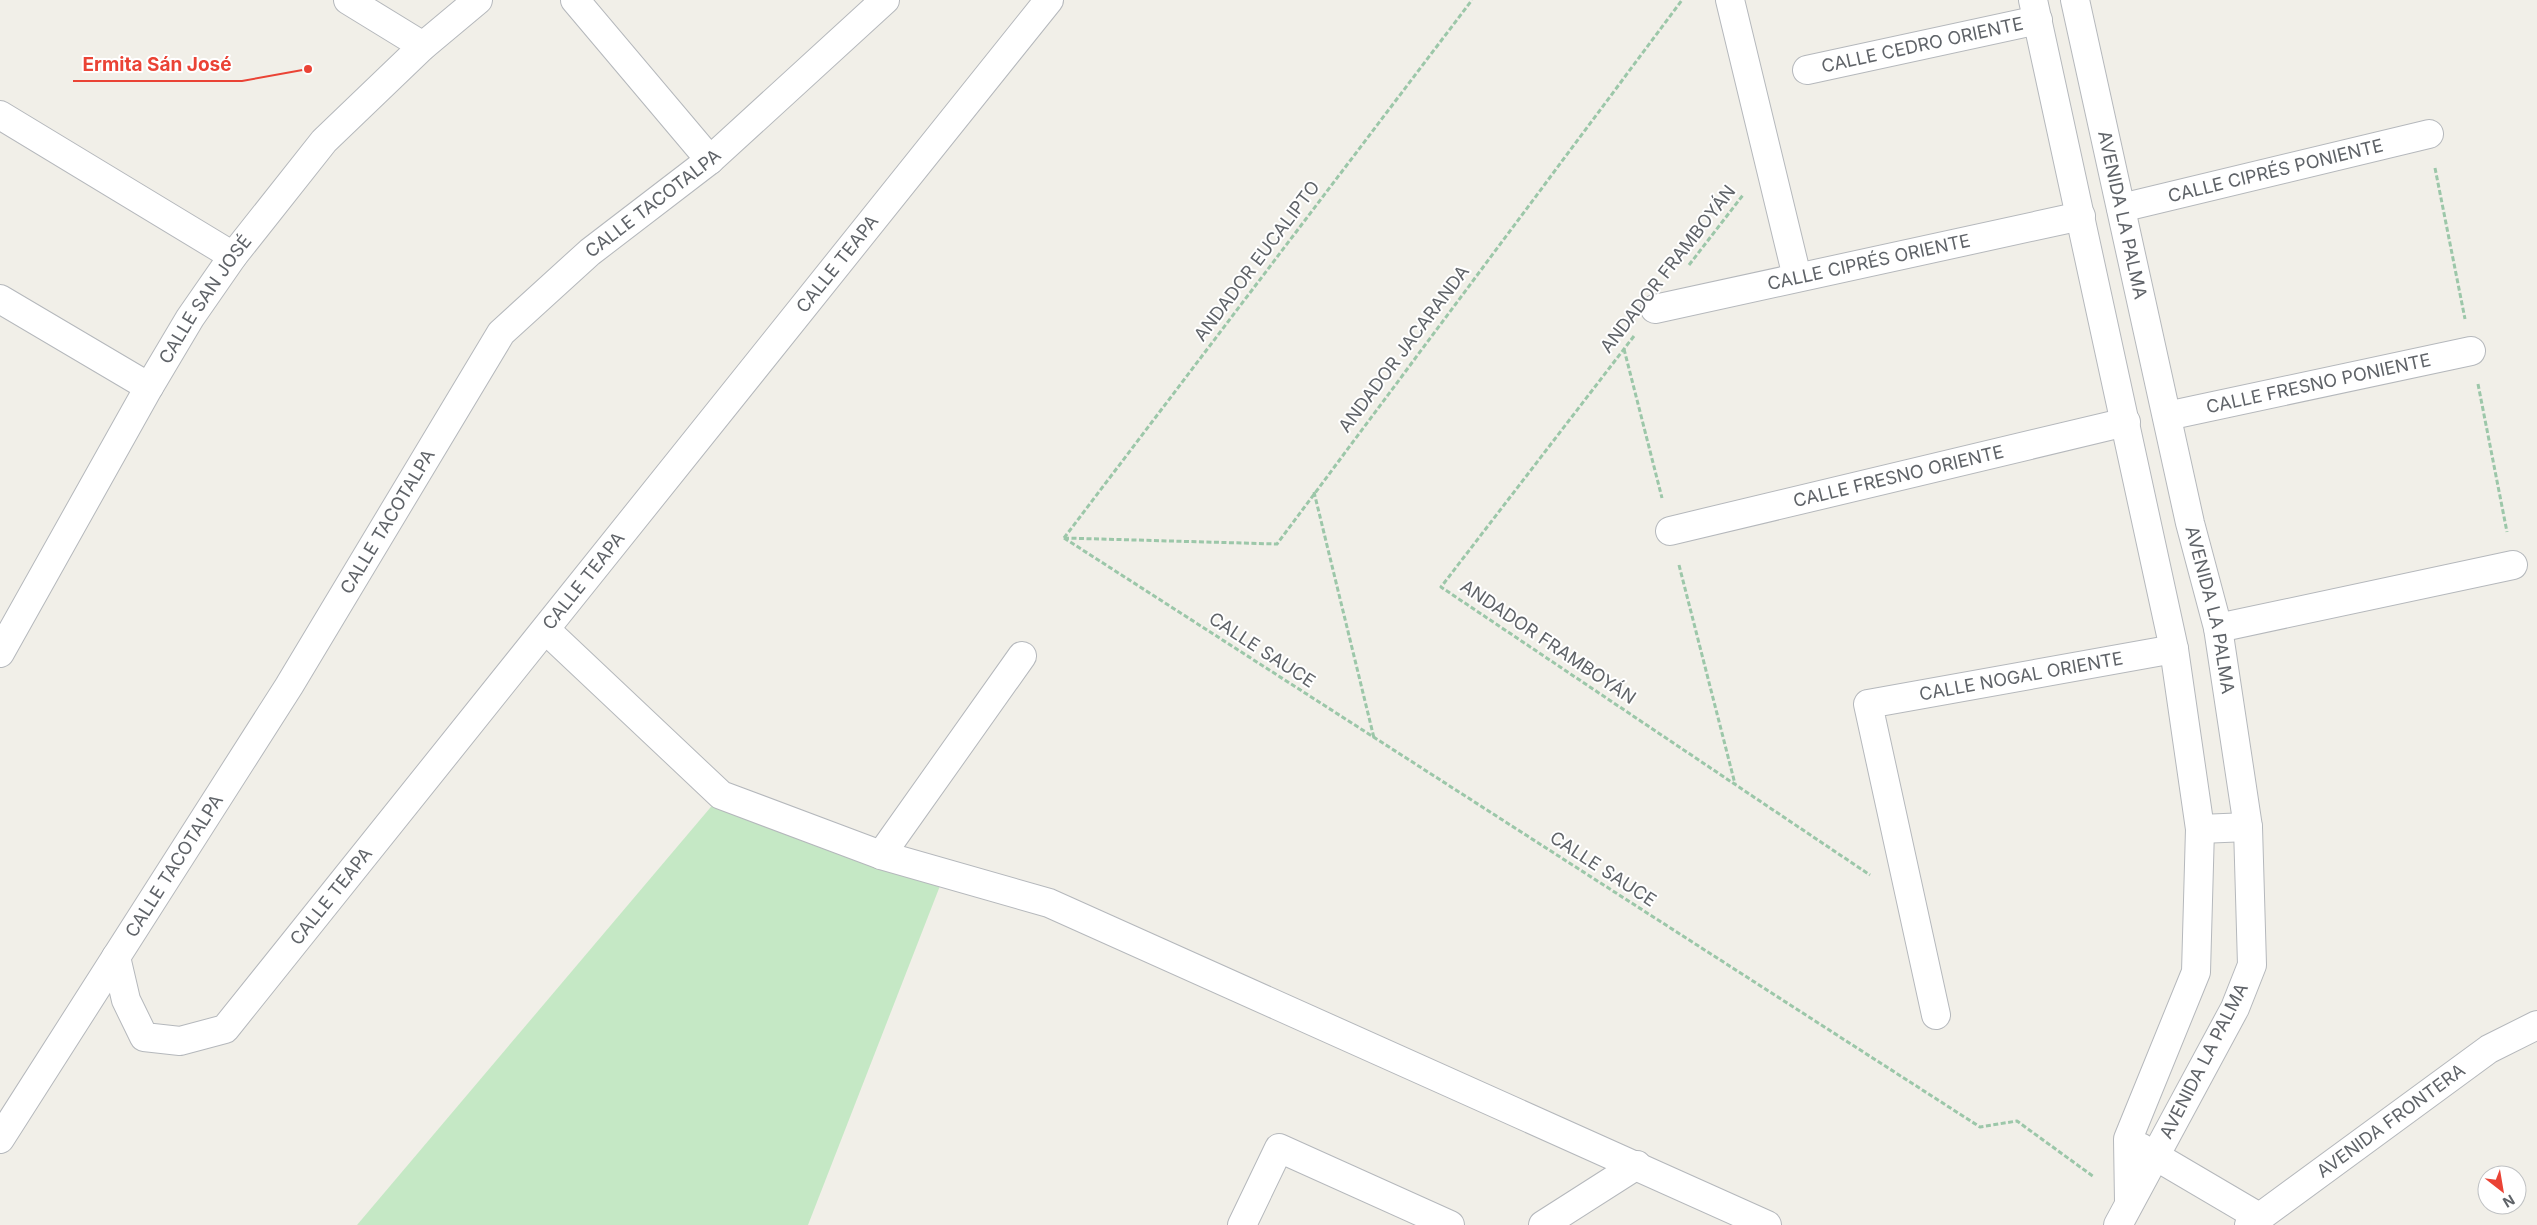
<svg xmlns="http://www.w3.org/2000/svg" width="2537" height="1225" font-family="Inter,sans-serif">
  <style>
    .green { fill: #c5e8c5 }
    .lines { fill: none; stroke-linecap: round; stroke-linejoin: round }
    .minor-casing { stroke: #b5b8bc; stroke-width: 30 }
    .path { stroke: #9cc7a9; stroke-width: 3; stroke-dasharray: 5 2.5; stroke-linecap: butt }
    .minor { stroke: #fff; stroke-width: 28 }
    .labels { text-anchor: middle; stroke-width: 4; stroke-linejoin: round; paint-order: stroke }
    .street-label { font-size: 18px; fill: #5f6368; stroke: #fff }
    .leader { fill: none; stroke: #ea4335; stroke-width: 2 }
    .callout-dot { fill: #ea4335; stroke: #fff; stroke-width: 2 }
    .callout-label { font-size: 19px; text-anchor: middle; font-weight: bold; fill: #ea4335; stroke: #fff; stroke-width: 4; stroke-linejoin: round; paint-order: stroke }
  </style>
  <rect width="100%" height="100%" fill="#f1efe8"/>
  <path class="green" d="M721 795 945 873 808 1225H357Z"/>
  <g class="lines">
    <defs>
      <g id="minor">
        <path d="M348 0 423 46"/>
        <path d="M575 0 710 160"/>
        <path d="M1730 0 1797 277"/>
        <path d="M2033 0 2174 649 2200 829 2196 972 2128 1139 2129 1202"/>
        <path id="s1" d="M2075 0 2190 523 2218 628 2248 827 2252 965 2235 1008 2118 1225"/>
        <path id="s2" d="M1807 70 2038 20"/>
        <path d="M0 115 233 256"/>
        <path id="s3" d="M2121 208 2429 134"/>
        <path d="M0 299 149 387"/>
        <path id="s4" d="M1655 309 2081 216"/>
        <path id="s5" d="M2167 416 2471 351"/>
        <path id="s6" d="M1670 531 2126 422"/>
        <path d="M2218 628 2513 565"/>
        <path d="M546 630 721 795 881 855 1049 903 1767 1225"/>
        <path id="s7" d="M0 653 149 387 190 318 233 256 324 141 423 46 478 0"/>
        <path d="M2200 829 2248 827"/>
        <path d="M881 855 1022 656"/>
        <path id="s8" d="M116 957 126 1000 144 1037 180 1041 225 1029 1049 0"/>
        <path id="s9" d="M1936 1015 1868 704 2174 649"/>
        <path id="s10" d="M0 1139 289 686 501 333 590 252 710 160 885 0"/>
        <path d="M2140 1147 2259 1217"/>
        <path d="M1242 1225 1279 1148 1450 1225"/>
        <path d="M1543 1225 1637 1165"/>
        <path id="s11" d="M2249 1225 2489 1049 2537 1025"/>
      </g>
    </defs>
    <use href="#minor" class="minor-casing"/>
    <g class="path">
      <path d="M2435 168 2465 319"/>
      <path d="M1689 265 1743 195"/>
      <path d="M1634 336 1441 587 1870 875"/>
      <path d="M1624 349 1662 498"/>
      <path d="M2478 384 2507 532"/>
      <path d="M1314 492 1374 738"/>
      <path d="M1064 538 1980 1127 2017 1121 2094 1177"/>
      <path d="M1064 538 1277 544 1682 0"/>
      <path d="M1064 538 1472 0"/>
      <path d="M1679 565 1735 784"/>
    </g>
    <use href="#minor" class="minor"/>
  </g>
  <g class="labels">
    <g class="street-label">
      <text dy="6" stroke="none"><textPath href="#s2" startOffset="118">CALLE CEDRO ORIENTE</textPath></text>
      <text dy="6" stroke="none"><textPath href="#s3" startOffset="159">CALLE CIPRÉS PONIENTE</textPath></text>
      <text dy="6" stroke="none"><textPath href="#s10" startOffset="1149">CALLE TACOTALPA</textPath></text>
      <text dy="6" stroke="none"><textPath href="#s1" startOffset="220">AVENIDA LA PALMA</textPath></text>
      <text transform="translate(1257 261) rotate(-53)" y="6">ANDADOR EUCALIPTO</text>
      <text dy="6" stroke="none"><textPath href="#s4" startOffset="219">CALLE CIPRÉS ORIENTE</textPath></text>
      <text dy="6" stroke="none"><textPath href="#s8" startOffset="1148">CALLE TEAPA</textPath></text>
      <text transform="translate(1668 269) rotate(-52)" y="6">ANDADOR FRAMBOYÁN</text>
      <text dy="6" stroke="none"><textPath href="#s7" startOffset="409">CALLE SAN JOSÉ</textPath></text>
      <text transform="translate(1404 349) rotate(-53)" y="6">ANDADOR JACARANDA</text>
      <text dy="6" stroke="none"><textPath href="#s5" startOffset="155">CALLE FRESNO PONIENTE</textPath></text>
      <text dy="6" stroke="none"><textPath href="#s6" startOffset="235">CALLE FRESNO ORIENTE</textPath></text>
      <text dy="6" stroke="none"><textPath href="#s10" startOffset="729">CALLE TACOTALPA</textPath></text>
      <text dy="6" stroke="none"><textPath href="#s8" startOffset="742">CALLE TEAPA</textPath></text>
      <text dy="6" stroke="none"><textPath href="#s1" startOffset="625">AVENIDA LA PALMA</textPath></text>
      <text transform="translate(1548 642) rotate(34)" y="6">ANDADOR FRAMBOYÁN</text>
      <text transform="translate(1262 650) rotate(33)" y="6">CALLE SAUCE</text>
      <text dy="6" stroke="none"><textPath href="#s9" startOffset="474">CALLE NOGAL ORIENTE</textPath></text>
      <text dy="6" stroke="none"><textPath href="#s10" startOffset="324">CALLE TACOTALPA</textPath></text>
      <text transform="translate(1603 869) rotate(33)" y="6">CALLE SAUCE</text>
      <text dy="6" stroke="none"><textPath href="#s8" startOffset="338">CALLE TEAPA</textPath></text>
      <text transform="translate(2204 1061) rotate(-63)" y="6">AVENIDA LA PALMA</text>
      <text dy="6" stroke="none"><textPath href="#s11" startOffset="176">AVENIDA FRONTERA</textPath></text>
    </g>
  </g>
  <path class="leader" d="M308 69L242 81H73"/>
  <circle class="callout-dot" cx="308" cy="69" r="5"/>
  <g class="callout-label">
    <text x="157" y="71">Ermita Sán José</text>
  </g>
  <g transform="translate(2502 1190) rotate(149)"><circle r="24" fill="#ffffff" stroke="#bfc1c3"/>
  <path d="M0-4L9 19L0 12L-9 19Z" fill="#ea4335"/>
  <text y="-8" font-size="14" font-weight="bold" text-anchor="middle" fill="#5f6368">N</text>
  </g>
</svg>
